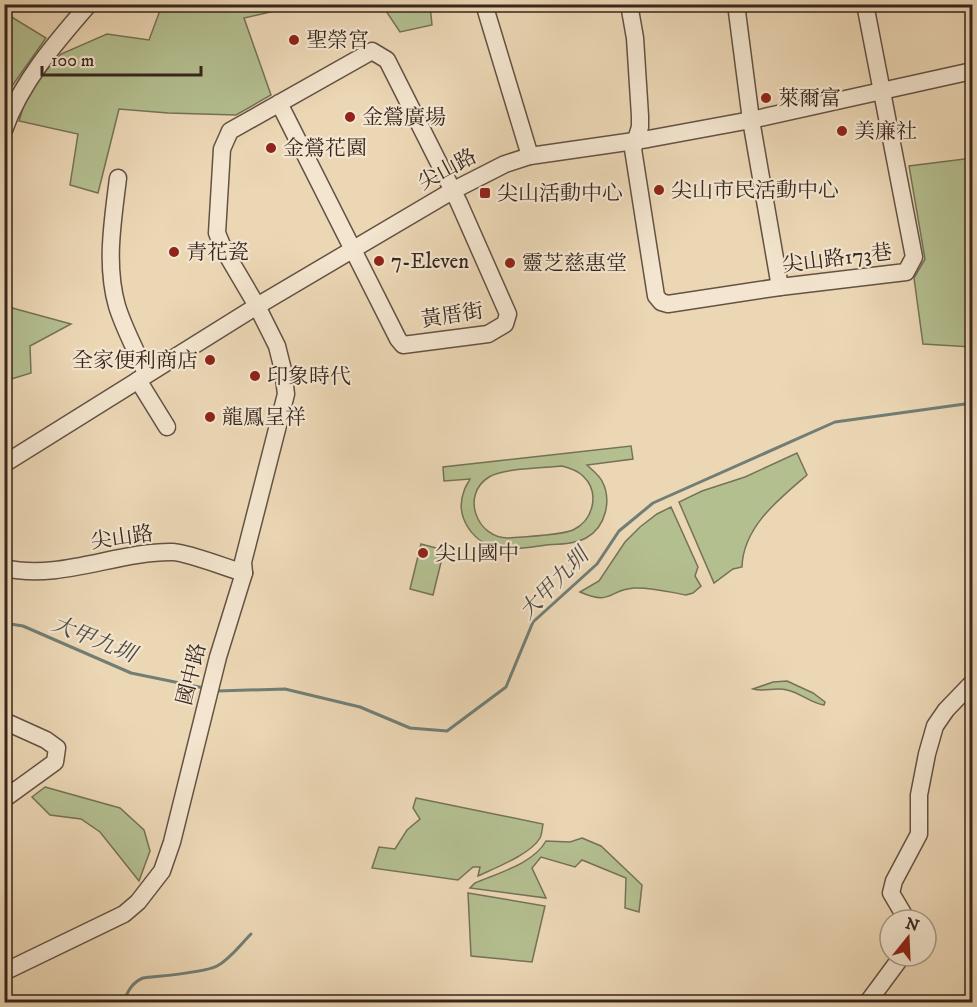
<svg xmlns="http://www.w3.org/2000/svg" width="977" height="1007" font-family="'IM FELL DW Pica','Noto Serif TC',serif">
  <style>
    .green { fill: #b4bf90; stroke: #757257; stroke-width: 1.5; fill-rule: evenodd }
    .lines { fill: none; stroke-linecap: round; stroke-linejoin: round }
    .stream { stroke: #717e76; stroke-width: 3 }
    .minor-casing { stroke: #645244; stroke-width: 19 }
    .minor { stroke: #f3e5cf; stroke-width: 16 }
    .poi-dot { fill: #8f2418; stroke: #f3e5cf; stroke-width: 2 }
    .labels { text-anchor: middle; stroke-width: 4.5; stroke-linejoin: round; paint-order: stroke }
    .poi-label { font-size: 21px; fill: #36261e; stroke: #f3e5cf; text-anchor: start }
    .street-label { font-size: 21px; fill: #36261e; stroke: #f3e5cf }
    .water-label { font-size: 22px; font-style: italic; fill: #4f4b43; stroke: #f3e5cf }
  </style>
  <rect width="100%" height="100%" fill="#ecd7b5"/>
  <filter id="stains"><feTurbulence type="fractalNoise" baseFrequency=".00333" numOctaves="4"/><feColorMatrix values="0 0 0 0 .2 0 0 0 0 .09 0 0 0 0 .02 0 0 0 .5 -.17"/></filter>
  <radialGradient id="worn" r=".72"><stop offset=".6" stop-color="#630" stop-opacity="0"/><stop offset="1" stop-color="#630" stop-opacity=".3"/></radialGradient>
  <g class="green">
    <path d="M162 5H301L244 18 271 95 236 115 168 113 119 109 98 193 70 185 78 134 19 121 28 91 61 54 107 34 149 40Z"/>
    <path d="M382 5H430L432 25 400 32Z"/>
    <path d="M5 13 46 38 5 96Z"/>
    <path d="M972 158V347L923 344 914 278 925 259 909 166Z"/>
    <path d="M5 306 71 324 30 346 31 373 5 381Z"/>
    <path d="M631 446 633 459 587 465C592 470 599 475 602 481 612 500 606 527 586 538 575 544 559 544 546 545 531 547 515 550 500 548 474 545 454 517 464 491 465 487 468 483 470 479L444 481 443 467ZM562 466C570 468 577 470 583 476 600 492 594 520 573 530 562 535 523 537 509 538 477 539 460 495 489 477 504 468 544 468 562 466Z"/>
    <path d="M797 453 807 475C779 499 743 527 742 567L733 569 714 583 679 502 702 491 745 477Z"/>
    <path d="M671 507 698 567 695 576 701 586 693 593 686 595C669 592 651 587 634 588 608 590 612 606 580 592L599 581 625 542 640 527 657 514Z"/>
    <path d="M421 544 444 550 433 595 410 589Z"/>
    <path d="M787 681 813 693 825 702 824 705C810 703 801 693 787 690 776 687 764 692 753 689L773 682Z"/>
    <path d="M45 787 120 808 144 830 150 851 139 881 100 832 81 819 50 815 32 797Z"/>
    <path d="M416 798 543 824C542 829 542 834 540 838 531 854 495 868 478 876L480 867H473L458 880 372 868 379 847 395 849 407 830 420 819 413 808Z"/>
    <path d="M582 838 601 846 642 885 639 912 625 908 626 878 582 860 575 867 541 857 532 868 546 898 470 888 475 883C498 873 533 864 546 841L570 842Z"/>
    <path d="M468 893 545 906 532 962 471 956Z"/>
  </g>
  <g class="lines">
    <g class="stream">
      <path d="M4 623 23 626 131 673 204 688"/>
      <path d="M217 691 285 689 360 707 410 728 447 731 506 687 533 622 597 564 619 531 653 503 835 422 972 403"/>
      <path d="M123 1002C128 992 131 983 143 978 159 976 204 973 217 966 230 959 240 945 251 934"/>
    </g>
    <defs>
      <g id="minor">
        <path d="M484 4 530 156"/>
        <path d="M629 4 635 38 640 116V127L633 149 656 296 661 302 668 304 780 287 906 272 914 257 865 4"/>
        <path d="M736 4 751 120 780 287"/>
        <path d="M4 130C21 82 56 42 89 4"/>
        <path d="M118 178C113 220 105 264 117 306 124 329 137 352 146 374"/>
        <path d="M138 380 167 427"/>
        <path d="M4 464 257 306 452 191 505 164 530 156 648 139 751 120 972 71"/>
        <path d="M4 568C61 581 117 551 173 552 189 553 227 568 244 573"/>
        <path d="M4 721 46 740 57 748 55 762 4 799"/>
        <path d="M907 920 891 893 894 881 919 834V795L927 754 935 726 946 710 972 683"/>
        <path d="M4 972 124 914 138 902 162 871 172 842 218 657 244 573 243 562 286 394 283 370 277 346 257 306 224 250 217 233 222 149 230 131 372 51 387 60 459 203 508 314 505 324 488 334 403 345 398 339 279 103"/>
        <path d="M868 1002 902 956"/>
      </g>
    </defs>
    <use href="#minor" class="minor-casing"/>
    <use href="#minor" class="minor"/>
  </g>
  <g class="poi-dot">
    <circle cx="294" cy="40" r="6"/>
    <circle cx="766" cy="98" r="6"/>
    <circle cx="350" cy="117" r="6"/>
    <circle cx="842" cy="131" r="6"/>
    <circle cx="271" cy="148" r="6"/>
    <circle cx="659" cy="190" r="6"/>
    <rect x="479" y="187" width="12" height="12" rx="3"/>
    <circle cx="174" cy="252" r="6"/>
    <circle cx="379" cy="261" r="6"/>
    <circle cx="510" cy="263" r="6"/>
    <circle cx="210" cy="360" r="6"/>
    <circle cx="255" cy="376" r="6"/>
    <circle cx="210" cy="417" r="6"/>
    <circle cx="423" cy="553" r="6"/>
  </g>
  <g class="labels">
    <g class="poi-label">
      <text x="306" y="47">聖榮宮</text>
      <text x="778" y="105">萊爾富</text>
      <text x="362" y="124">金鶯廣場</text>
      <text x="854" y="138">美廉社</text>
      <text x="283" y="155">金鶯花園</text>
      <text x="671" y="197">尖山市民活動中心</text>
      <text x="497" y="200">尖山活動中心</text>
      <text x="186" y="259">青花瓷</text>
      <text x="391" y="268">7-Eleven</text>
      <text x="522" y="270">靈芝慈惠堂</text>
      <text x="198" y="367" text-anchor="end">全家便利商店</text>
      <text x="267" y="383">印象時代</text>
      <text x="222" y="424">龍鳳呈祥</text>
      <text x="435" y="560">尖山國中</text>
    </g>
    <g class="street-label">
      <text transform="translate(447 169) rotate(-28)" y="7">尖山路</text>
      <text transform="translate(837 258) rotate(-7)" y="7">尖山路173巷</text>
      <text transform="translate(452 315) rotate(-9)" y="7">黃厝街</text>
      <text transform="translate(122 537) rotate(-8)" y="7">尖山路</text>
      <text transform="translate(191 674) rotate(-76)" y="7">國中路</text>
    </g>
    <g class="water-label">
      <text transform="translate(553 583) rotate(-46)" y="8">大甲九圳</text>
      <text transform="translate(94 638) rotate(22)" y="8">大甲九圳</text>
    </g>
  </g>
  <rect width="977" height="1007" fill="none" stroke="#ecd7b5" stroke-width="24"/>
  <rect x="6" y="6" width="965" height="995" fill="none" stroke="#36261e" stroke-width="3"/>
  <rect x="12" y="12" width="953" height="983" fill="none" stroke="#36261e" stroke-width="1.5"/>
  <g transform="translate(908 938) rotate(18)"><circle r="28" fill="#f3e5cf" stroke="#a79988" stroke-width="1.5"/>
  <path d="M0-4.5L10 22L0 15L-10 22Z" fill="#8f2418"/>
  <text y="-9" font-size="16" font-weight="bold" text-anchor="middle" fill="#36261e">N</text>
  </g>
  <path d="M42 66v9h159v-9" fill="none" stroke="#36261e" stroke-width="3"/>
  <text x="51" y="66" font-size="18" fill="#36261e" stroke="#f3e5cf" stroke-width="4.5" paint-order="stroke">100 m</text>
  <rect width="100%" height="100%" filter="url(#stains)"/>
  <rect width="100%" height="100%" fill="url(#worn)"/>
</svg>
